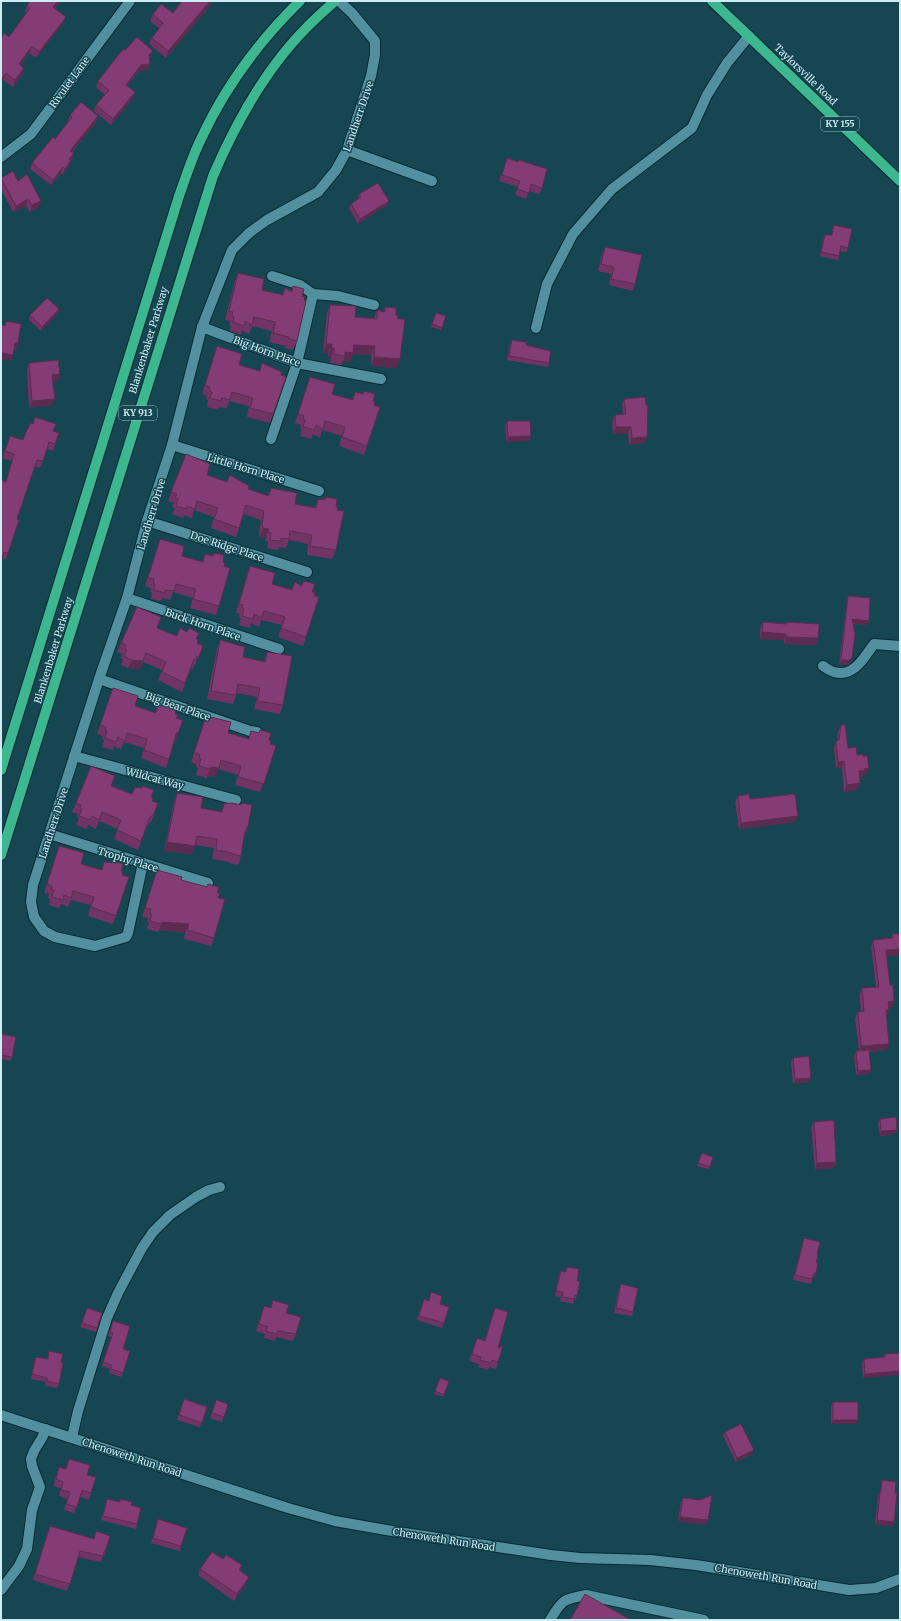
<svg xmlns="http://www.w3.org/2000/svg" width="901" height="1621" font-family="Merriweather,serif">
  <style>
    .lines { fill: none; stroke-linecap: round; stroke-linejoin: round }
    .minor-casing { stroke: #082a32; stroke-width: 12 }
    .major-casing { stroke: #082a32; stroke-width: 12 }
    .minor { stroke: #5290a0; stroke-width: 10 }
    .major { stroke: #3db78f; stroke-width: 10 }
    .wall { fill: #723464 }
    .shaded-wall { fill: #5c2b51 }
    .building { fill: #843d74; stroke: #5c2b51 }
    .labels { text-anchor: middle; stroke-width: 3; stroke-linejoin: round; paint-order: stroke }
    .shield { fill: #154651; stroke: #96bac3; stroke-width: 1 }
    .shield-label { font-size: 9px; font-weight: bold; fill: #cdecf4 }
    .street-label { font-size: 10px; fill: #cdecf4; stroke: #154651 }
  </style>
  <rect width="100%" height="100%" fill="#154651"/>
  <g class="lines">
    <defs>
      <g id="minor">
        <path d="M347 150 432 181"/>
        <path d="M1 157 31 134 130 1"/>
        <path d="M272 276 300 285 313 294 338 296 374 305"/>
        <path d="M202 327 297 363 381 379"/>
        <path d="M536 328 547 284 573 234 612 189 692 128 707 95 727 63 749 36"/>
        <path d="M271 439 297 363 313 294"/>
        <path d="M172 445 319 491"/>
        <path d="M147 521 307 572"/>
        <path d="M127 598 279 649"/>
        <path d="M823 666C826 668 830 671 834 672 854 678 864 657 874 644L900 646"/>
        <path d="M99 679 250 731 257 732"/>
        <path d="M74 756 236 800"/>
        <path d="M49 834 208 883"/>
        <path d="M143 863 128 933 126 937 95 946 55 937 44 931 34 917 31 902 33 885 99 679 127 598 147 521 172 445 202 327 232 250 249 233 267 220 318 192 336 170 347 150 371 76 375 55V41L352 13 339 1"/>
        <path d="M1 1415 288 1508 335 1521 398 1532 551 1555 580 1558 650 1560 696 1565 849 1590 876 1588 900 1579"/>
        <path d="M72 1437 78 1411 107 1318 118 1293 142 1248 153 1232 170 1215 196 1197 209 1190 220 1187"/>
        <path d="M1 1590 19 1566 27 1549 32 1510 40 1487 32 1466 31 1459 34 1451 42 1438 46 1429"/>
        <path d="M550 1620C562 1600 563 1599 586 1595L704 1620"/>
      </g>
      <g id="major">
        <path d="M712 1 900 181"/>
        <path d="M1 770 179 196C186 177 192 157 201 139 225 87 259 41 300 1"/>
        <path d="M1 855 213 176C236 122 266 68 308 26 317 17 326 9 335 1"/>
      </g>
    </defs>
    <use href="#minor" class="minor-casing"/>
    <use href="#major" class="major-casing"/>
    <use href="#minor" class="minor"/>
    <use href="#major" class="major"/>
  </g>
  <g class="wall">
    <path d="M60 1 55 9 66 17 63 23 36 58 29 53 20 65 22 75 13 87 3 80 1 83V38L9 37 26 13 25 12 27 5Z"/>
    <path d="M182 1H214L166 58 149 44 152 38 159 28 150 21 153 14 173 13Z"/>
    <path d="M125 50 151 56 150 58 148 70 139 71 127 86 135 92 133 98 111 125 94 111 96 105 105 95 96 87 98 81Z"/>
    <path d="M70 115 96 122 72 152V159L71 160 69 166 63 174 61 173 51 185 30 169 32 163 55 139 69 122 68 121Z"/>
    <path d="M507 158 542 188 539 194 529 191 526 199 515 195 518 187 499 181Z"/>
    <path d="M1 178 18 181 39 207 30 212 26 206 13 212 1 189Z"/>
    <path d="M359 194 389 201 387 205 358 224 349 208 351 204 358 199Z"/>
    <path d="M834 225 848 248 846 252 840 251 838 260 820 256 823 239 825 235H831Z"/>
    <path d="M605 247 635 284 633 291 609 285 611 274 598 271 602 254Z"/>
    <path d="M238 273 262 290 282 295 285 288 291 291 293 286 302 297 297 341 293 350 285 348 286 346 269 342 272 331 252 326 249 334 242 330 241 335 230 331 231 326 229 325 230 321 225 320 235 281Z"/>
    <path d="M330 305 355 317 374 318 377 310 384 312 385 307 396 315 397 368 371 366V355L353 354 350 362 343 361 341 365 330 363 331 357H328V353H323L327 313Z"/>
    <path d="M59 309 58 313 41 331 29 320 30 315Z"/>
    <path d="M436 313 446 316 441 330 431 327Z"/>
    <path d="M512 340 526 345 549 363 548 367 507 360 510 344Z"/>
    <path d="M217 346 239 365 259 371 262 363 281 375 286 377 270 423 247 417 249 406 229 401 227 408 219 407 218 410 207 407 208 400 206 399 207 396 202 394Z"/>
    <path d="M29 363 60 374 58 381H53L52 405 29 408 27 369Z"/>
    <path d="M310 377 332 394 352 400 355 392 373 401 374 405 367 446 364 455 339 446 342 436 322 430 320 438 313 434 311 439 300 436 302 429 300 428 301 425 295 423Z"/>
    <path d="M624 399 647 437 645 443 629 445 628 433 613 434 612 422 615 415 623 414 622 405Z"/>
    <path d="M507 421 531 436 529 441 506 442 505 426Z"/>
    <path d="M53 431 59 433 53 451 47 449 40 468 35 466 17 519 8 553 6 560 2 558 6 482 12 461 2 458 10 436 23 440Z"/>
    <path d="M186 454 207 475 268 496 271 488 295 504 315 507 318 500 325 499 326 497 336 506V550L332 559 307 555 308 544 289 540 286 548 279 547 278 550 267 548 268 541H265L266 537H260L259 535 261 520 244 514 236 537 211 528 214 517 194 510 192 518 184 515 183 518 172 514 175 508 172 507 174 503 168 501Z"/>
    <path d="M160 539 182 556 202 562 205 554 213 556 214 553 223 562 219 606 216 615 190 608 193 598 173 592 170 600 162 598 161 601 151 599 152 593 150 591 151 588 145 586Z"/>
    <path d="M250 566 272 584 292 590 295 582 312 592 314 596 306 637 303 646 278 637 282 625 261 620 259 627 251 623 250 628 239 625 241 618 239 617 240 614 236 613 247 574Z"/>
    <path d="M848 596 867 625 853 624 852 658 851 662 848 665 839 664 847 600Z"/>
    <path d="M763 622 785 624 786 622 818 638 816 645 784 644V640L760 639V629Z"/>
    <path d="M157 628 177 636 197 639V643L203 646 195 665H194L193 669 191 668 182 692 158 680 162 670 143 662 140 669 128 668 121 665 123 659 121 658 123 654 117 652 121 643Z"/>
    <path d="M220 640 243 657 264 661 267 652 283 705 280 714 254 709 257 697 237 693 233 704 207 699 217 649Z"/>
    <path d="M113 688 135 706 155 713 158 705 175 714 179 731 176 740 174 742 166 768 141 758 144 748 124 742 121 749 114 746 113 750 102 747 104 740 102 739 103 736 97 734Z"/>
    <path d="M206 716 228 733 249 739 251 731 269 740 270 744 276 746 260 792 235 785 238 775 218 769 216 777 207 776V778L196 775 198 768 196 767V764L191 762Z"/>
    <path d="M841 725 848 748 857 755 863 756 869 768 866 775H863L862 777 859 778 857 790 844 792 842 768H836L834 747 836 741H837L838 732Z"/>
    <path d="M112 786 132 794 151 797 152 801 158 803 151 823 150 822 148 826H147L138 850 114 839 118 829 99 821 96 829 88 825 87 829 76 825 79 818 77 817 78 814 72 812 76 803Z"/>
    <path d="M177 793 201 808 221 812 224 804 248 827 244 838 241 856 238 865 229 863V862L212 859 214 848 195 845 192 854 164 851 174 802Z"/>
    <path d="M738 796 750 799 795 822 739 829 735 802Z"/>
    <path d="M59 846 81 864 101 870 104 862 121 871 122 875 116 916 113 924 88 916 91 905 71 900 68 907 61 904 59 908 49 905 50 899 48 898 49 894 44 893Z"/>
    <path d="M157 870 181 880 217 893 218 898 214 938 211 946 184 939 185 933 159 930 158 932 147 929 149 922H147L148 918 142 917Z"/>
    <path d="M892 934H900L886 956 892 1008H889L887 1016V1050L869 1052 871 1070 869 1074 856 1075 854 1056 856 1051H859L855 1018 858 1012H861L859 995 862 988 876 987 871 947 873 940 891 938Z"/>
    <path d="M1 1034 12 1057 10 1061 1 1059Z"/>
    <path d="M793 1058 809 1082 793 1084 791 1062Z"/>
    <path d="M880 1119 897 1130 895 1134 880 1136 878 1123Z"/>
    <path d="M814 1122 836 1162 834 1168 815 1170 811 1128Z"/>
    <path d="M702 1153 710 1167 709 1169 697 1166Z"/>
    <path d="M804 1238 816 1262V1273L814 1278 813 1277 811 1284 793 1280Z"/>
    <path d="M567 1267 577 1281V1296L575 1300 574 1299 573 1304 560 1301 561 1297 555 1296 559 1275 561 1271 565 1272Z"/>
    <path d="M621 1284 633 1312 632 1316 614 1313 619 1289Z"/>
    <path d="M424 1299 449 1307 442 1328 417 1320Z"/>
    <path d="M273 1300 286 1313 296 1334 293 1341 276 1337 275 1341 264 1338 265 1334 256 1331 264 1306 271 1308Z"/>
    <path d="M87 1308 102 1313 96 1332 80 1327Z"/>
    <path d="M495 1308 498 1348V1362L496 1369 489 1367 488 1370 478 1367 479 1364 469 1361 477 1338 484 1341Z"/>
    <path d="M113 1321 123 1349 130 1351 121 1377 109 1373 110 1369 102 1366 111 1337 108 1336Z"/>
    <path d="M49 1351 61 1362 59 1384 57 1388 45 1386 46 1382 31 1379 34 1361 36 1357 47 1359Z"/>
    <path d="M900 1353 863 1378 862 1363 864 1359 884 1357 885 1354Z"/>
    <path d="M440 1378 444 1395V1397L434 1394Z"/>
    <path d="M184 1399 207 1407 200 1427 177 1420Z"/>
    <path d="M216 1400 228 1404 222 1422 210 1418Z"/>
    <path d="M833 1402 858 1420 856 1424H831V1406Z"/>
    <path d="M725 1432 752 1454 736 1462 723 1436Z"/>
    <path d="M69 1459 87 1475 91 1493 89 1500 80 1497 74 1513 64 1510 67 1499 59 1496 61 1488 53 1486 59 1467 66 1469Z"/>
    <path d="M882 1480 893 1526 875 1525 878 1496 880 1492 881 1485Z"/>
    <path d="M683 1498 700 1500 706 1525 678 1521 681 1502Z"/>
    <path d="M107 1499 119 1502 120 1499 131 1505 137 1524 136 1529 101 1520Z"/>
    <path d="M158 1519 181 1546 180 1551 151 1543Z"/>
    <path d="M96 1531 106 1549 104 1556 103 1555 101 1562 78 1557 67 1591 33 1580 48 1532 93 1539Z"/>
    <path d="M223 1559 242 1565 240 1571 246 1584 234 1601 198 1575 200 1569Z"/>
  </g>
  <g class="shaded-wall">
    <path d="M58 1H60L51 14 53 7Z"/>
    <path d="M210 1H214L166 58 168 51Z"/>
    <path d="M66 17 63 23 36 58 39 52Z"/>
    <path d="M32 46 29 53 16 71 19 64Z"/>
    <path d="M150 64 148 70 139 71 123 90 126 85 141 65Z"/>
    <path d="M24 68 22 75 13 87 15 80Z"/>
    <path d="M6 73 3 80 1 83V80Z"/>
    <path d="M135 92 133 98 111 125 113 119Z"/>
    <path d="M98 116 96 122 68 156 70 151Z"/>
    <path d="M74 153 72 159 67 164 69 159Z"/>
    <path d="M71 160 69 166 63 174 65 169Z"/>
    <path d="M63 167 61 173 51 185 53 180Z"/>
    <path d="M28 199 26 206 13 212 16 206Z"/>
    <path d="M41 201 39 207 30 212 32 205Z"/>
    <path d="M389 201 387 205 358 224 360 219Z"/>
    <path d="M59 309 58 313 41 331 42 327Z"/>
    <path d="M15 343H18L16 350H13Z"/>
    <path d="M326 344H332L328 353H323Z"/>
    <path d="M354 345 375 346 371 355 353 354 350 362 343 361 345 356V352Z"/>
    <path d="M331 348H334L331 357H328Z"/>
    <path d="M2 353 13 355 11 361 1 360Z"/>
    <path d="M374 357 400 359 397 368 371 366Z"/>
    <path d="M60 374 58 381 50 382 52 375Z"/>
    <path d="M55 399 52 405 29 408 32 401Z"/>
    <path d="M616 427H631L628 433 613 434Z"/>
    <path d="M531 436 529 441 506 442 508 437Z"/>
    <path d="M647 437 645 443 629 445 632 438Z"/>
    <path d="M263 528 269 529 266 537H260Z"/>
    <path d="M852 619 869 621 867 625 851 623Z"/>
    <path d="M762 632 786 634 784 640 760 639Z"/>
    <path d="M786 637 818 638 816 645 784 644Z"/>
    <path d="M146 653 140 669 128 668 132 660Z"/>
    <path d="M852 658 851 662 848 665 839 664 841 660Z"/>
    <path d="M179 731 176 740 173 743 176 734Z"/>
    <path d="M844 761 842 768H836L838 762Z"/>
    <path d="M211 767 219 768 216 777 207 776Z"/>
    <path d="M869 768 866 775H863L862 777 856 778 859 771 864 769Z"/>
    <path d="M860 783 857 790 844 792 847 785Z"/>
    <path d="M798 816 795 822 739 829 741 823Z"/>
    <path d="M167 842 195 846 192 854 164 851Z"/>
    <path d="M162 922 189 924 185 933 159 930Z"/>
    <path d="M900 949V955L883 957 886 950Z"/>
    <path d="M894 1001 892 1008H886L888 1002Z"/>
    <path d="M886 1010H889L887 1016Z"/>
    <path d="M889 1044 887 1050 859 1053 861 1046Z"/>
    <path d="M871 1070 869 1074 856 1075 858 1071Z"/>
    <path d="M811 1078 809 1082 793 1084 795 1079Z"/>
    <path d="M897 1130 895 1134 880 1136 881 1131Z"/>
    <path d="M836 1162 834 1168 815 1170 817 1163Z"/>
    <path d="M900 1371V1375L863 1378 865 1374Z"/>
    <path d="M833 1420H858L856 1424H831Z"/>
    <path d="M754 1450 752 1454 736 1462 737 1458Z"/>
    <path d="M680 1517 708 1520 706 1525 678 1521Z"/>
    <path d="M877 1520 894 1522 893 1526 875 1525Z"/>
    <path d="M249 1577 246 1584 234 1601 237 1594Z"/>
  </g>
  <g class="building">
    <path d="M30 1H58L53 7 66 17 39 52 32 46 19 64 24 68 15 80 6 73 1 80V38L4 33 9 37 30 8 27 5Z"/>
    <path d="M182 1H210L168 51 152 38 163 23 153 14 161 4 173 13Z"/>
    <path d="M137 37 153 51 149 55 150 64 141 65 126 85 135 92 113 119 96 105 109 90 98 81 119 54 124 49 125 50Z"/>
    <path d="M81 102 98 116 70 151 74 153 69 159 71 160 65 169 63 167 53 180 32 163 53 137 55 139 72 117 70 115Z"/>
    <path d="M507 158 518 162 519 160 547 169 542 188 531 184 529 193 517 189 520 181 502 175Z"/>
    <path d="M13 171 18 181 27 174 41 201 32 205 28 199 16 206 1 178Z"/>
    <path d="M378 183 389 201 360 219 351 204 361 197 359 194Z"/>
    <path d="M834 225 852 229 848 248 841 246 839 256 821 252 825 235H832Z"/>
    <path d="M605 247 642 255 635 284 611 279 614 267 601 264Z"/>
    <path d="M238 273 264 279 262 290 283 295 285 288 292 292 293 286 304 289 302 297 305 296 304 300 306 301 297 341 289 339V337L273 333 275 322 254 317 252 325 245 321 244 326 233 322 234 317 232 316 233 312 229 311Z"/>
    <path d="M47 298 59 309 42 327 30 315Z"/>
    <path d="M330 305 356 306 355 317 377 319V310L385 312V307L396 308V315L398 316V319H405L400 359 374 357 375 346 354 345 353 353 345 352V356L334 354V348H331L332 344H326Z"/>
    <path d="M436 313 446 316 442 328 432 324Z"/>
    <path d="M6 321 21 324 18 343H15L13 355 2 353V357H1V325L5 326Z"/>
    <path d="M512 340 526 342V345L551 351 549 363 509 356Z"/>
    <path d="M217 346 242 354 239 365 260 371 262 363 282 372 281 375 286 377 273 414 250 408 253 398 232 392 230 400 222 398 221 401 210 398 212 392 209 391 210 387 205 385Z"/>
    <path d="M58 360 60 374 52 375 55 399 32 401 29 363Z"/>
    <path d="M310 377 335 384 332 394 353 400 355 392 363 394 364 391 375 394 373 401 375 402 374 405 380 407 367 446 342 437 345 427 325 421 323 429 316 425 314 430 303 427 305 420 303 419 304 416 298 414Z"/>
    <path d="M645 397 646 405H648L647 437 632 438 631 427H616L615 415 626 414 624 399Z"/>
    <path d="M35 417 56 424 53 431 59 433 55 444 49 442 43 461 37 460 17 519 19 520 8 553 4 552 1 562V480L6 482 14 454 5 451 10 436 23 440 27 429H28L30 423 33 424Z"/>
    <path d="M507 421H530L531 436 508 437Z"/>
    <path d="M186 454 210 464 207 475 227 482 230 475 249 486 248 489 269 496 271 488 297 493 295 504 316 508 318 500 326 499V497L337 499 336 506H338L337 510 344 511 336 550 310 546 312 535 290 531 289 539 281 538V541L270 540 271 533 268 532 269 529 263 528 262 526 264 511 246 505 239 528 214 519 218 508 197 501 195 509 187 506 186 509 176 506 178 499 175 498 177 494 171 492Z"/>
    <path d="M160 539 184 546 182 556 203 562 205 554 213 556 214 553 224 555 223 562 225 563 224 566 230 568 219 606 193 599 196 589 176 584 174 591 165 590V593L154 590 155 584 153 583 154 579 148 578Z"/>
    <path d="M250 566 275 573 272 584 292 590 295 582 301 586 304 581 315 584 312 592H315L314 596 319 597 306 637 281 628 285 617 264 611 262 618 254 614 253 619 242 616 244 609 242 608 243 605 239 604Z"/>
    <path d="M848 596 870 598 869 621 852 619 855 633 852 658 849 660H841Z"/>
    <path d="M137 607 161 617 157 628 177 636 180 628 187 632 189 628 199 633 196 639 198 640 197 643 203 646 199 657 197 656 196 660 194 659 185 683 162 672 166 662 146 653 143 661 132 660 124 656 127 650 125 649 126 645 121 643Z"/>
    <path d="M763 622 786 624V622L819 624 818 638 786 637V634L762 632Z"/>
    <path d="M220 640 245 647 243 657 265 662 267 652 292 656 283 705 257 701 260 688 238 684 236 695 211 691Z"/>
    <path d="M113 688 138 696 135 706 156 713 158 705 166 706 167 704 177 707 175 714 178 715 176 718 183 720 179 731 176 734 169 759 144 750 147 739 127 733 125 741 118 737 116 742 105 738 107 731H105L106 727 100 725Z"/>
    <path d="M206 716 231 722 228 733 249 739 251 731 259 733 260 730 271 733 269 740 271 741 270 744 276 746 264 784 238 777 241 766 221 760 219 768 211 767 210 769 199 766 201 759 199 758 200 755 194 753Z"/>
    <path d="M841 725H845L848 748 856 747 857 755 863 754V756H867L869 768 864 769 865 771H859L860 783 847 785 844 761 838 762 836 741 839 740Z"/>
    <path d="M91 766 115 776 111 786 132 794 135 787 142 788 143 786 154 790 151 797 153 798 152 801 158 803 154 814H153L151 817H150L141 841 117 830 121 820 102 812 99 820 92 816 90 820 79 816 82 809 80 808 81 805 76 803Z"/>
    <path d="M177 793 203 797 201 808 222 812 224 804 232 803 241 805V803L252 805 248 827H247L246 831H245L241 856 232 854V853L216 850 217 839 197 836 195 846 167 842Z"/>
    <path d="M749 794 750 799 795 794 798 816 741 823 738 796Z"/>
    <path d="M59 846 84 853 81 864 102 870 104 862 112 863V861L123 864 121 871H123L122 875 129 877 116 916 91 907 94 897 73 891 71 898 64 895 63 900 52 897 54 890 51 889 52 886 47 884Z"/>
    <path d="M157 870 182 877 181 880 207 887 208 884 219 887 217 893H220L218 898 225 899 214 938 187 930 189 924 162 922 161 924 150 921 152 914 150 913 151 909 145 908Z"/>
    <path d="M892 934H900V949L886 950 890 985H893L894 1001 888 1002 889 1010H886L889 1044 861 1046 858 1012 864 1011 862 988 879 987 873 940 893 938Z"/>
    <path d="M1 1034 16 1037 12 1057 1 1055Z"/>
    <path d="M869 1050 871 1070 858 1071 856 1051Z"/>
    <path d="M809 1056 811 1078 795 1079 793 1058Z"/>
    <path d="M896 1117 897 1130 881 1131 880 1119Z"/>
    <path d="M834 1120 836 1162 817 1163 814 1122Z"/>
    <path d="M702 1153 713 1157 710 1167 698 1163Z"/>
    <path d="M804 1238 820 1242 817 1254 818 1255 816 1262 818 1263 816 1273H814L812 1279 795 1275Z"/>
    <path d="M567 1267 579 1269 577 1281H580L577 1296 575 1295 574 1299 562 1297 563 1292 556 1291 561 1271 566 1272Z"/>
    <path d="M621 1284 638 1288 633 1312 616 1308Z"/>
    <path d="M431 1292 442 1296 440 1304 449 1307 444 1323 419 1316 424 1299 429 1301Z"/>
    <path d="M273 1300 289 1305 286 1313 301 1317 296 1334 278 1331 277 1334 266 1331 268 1327 259 1324 264 1306 271 1308Z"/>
    <path d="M87 1308 102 1313 97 1328 82 1323Z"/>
    <path d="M495 1308 508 1312 498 1348 503 1346 498 1362 492 1360 491 1363 480 1360 481 1357 472 1354 477 1338 485 1341Z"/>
    <path d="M113 1321 130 1326 123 1349 130 1351 123 1373 111 1369 112 1365 103 1362 113 1333 110 1332Z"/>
    <path d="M49 1351 63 1354 61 1362 63 1363 59 1384 47 1381V1378L32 1374 36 1357 48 1359Z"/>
    <path d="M900 1353V1371L865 1374 864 1359 885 1357V1354Z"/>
    <path d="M440 1378 449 1381 444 1395 435 1391Z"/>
    <path d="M184 1399 207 1407 202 1423 179 1415Z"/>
    <path d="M216 1400 228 1404 224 1417 212 1413Z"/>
    <rect x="833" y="1402" width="25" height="18"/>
    <path d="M741 1424 754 1450 737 1458 725 1432Z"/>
    <path d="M69 1459 90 1465 87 1475 96 1477 91 1493 82 1490 77 1507 66 1504 70 1492 61 1490 63 1482 56 1479 59 1467 66 1469Z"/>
    <path d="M882 1480 896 1482 895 1493H897L894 1522 877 1520 880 1492H881Z"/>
    <path d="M712 1495 708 1520 680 1517 683 1498 700 1500Z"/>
    <path d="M107 1499 120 1502V1499L132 1502 131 1505 141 1508 137 1524 103 1516Z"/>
    <path d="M158 1519 187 1528 181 1546 153 1538Z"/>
    <path d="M50 1526 94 1539 96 1531 110 1536 106 1549H105L103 1556 80 1551 70 1584 35 1574Z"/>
    <path d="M212 1552 223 1559 226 1555 242 1565 239 1570 249 1577 237 1594 200 1569Z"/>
    <path d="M585 1594 631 1620H570Z"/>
  </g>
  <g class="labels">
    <g class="shield">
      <rect x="821" y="117" width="38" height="14" rx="3"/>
      <rect x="119" y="406" width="38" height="14" rx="3"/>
    </g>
    <g class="shield-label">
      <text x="840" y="127">KY 155</text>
      <text x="138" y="416">KY 913</text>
    </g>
    <g class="street-label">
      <text transform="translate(806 74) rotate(44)" y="4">Taylorsville Road</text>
      <text transform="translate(69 82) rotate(-54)" y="4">Rivulet Lane</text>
      <text transform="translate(358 116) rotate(-71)" y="4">Landherr Drive</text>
      <text transform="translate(148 340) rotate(-73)" y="4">Blankenbaker Parkway</text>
      <text transform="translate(267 351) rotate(20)" y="4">Big Horn Place</text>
      <text transform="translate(246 468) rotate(17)" y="4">Little Horn Place</text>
      <text transform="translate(151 514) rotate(-73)" y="4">Landherr Drive</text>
      <text transform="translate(227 546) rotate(18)" y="4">Doe Ridge Place</text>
      <text transform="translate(203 624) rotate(19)" y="4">Buck Horn Place</text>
      <text transform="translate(53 650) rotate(-73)" y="4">Blankenbaker Parkway</text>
      <text transform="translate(178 706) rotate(19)" y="4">Big Bear Place</text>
      <text transform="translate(155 778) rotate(15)" y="4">Wildcat Way</text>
      <text transform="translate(53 823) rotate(-72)" y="4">Landherr Drive</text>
      <text transform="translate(128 859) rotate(17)" y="4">Trophy Place</text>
      <text transform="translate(132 1457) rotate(18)" y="4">Chenoweth Run Road</text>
      <text transform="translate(444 1539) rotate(9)" y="4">Chenoweth Run Road</text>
      <text transform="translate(766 1576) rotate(10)" y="4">Chenoweth Run Road</text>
    </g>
  </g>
  <rect width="901" height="1621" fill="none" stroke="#cdecf4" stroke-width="4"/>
</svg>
